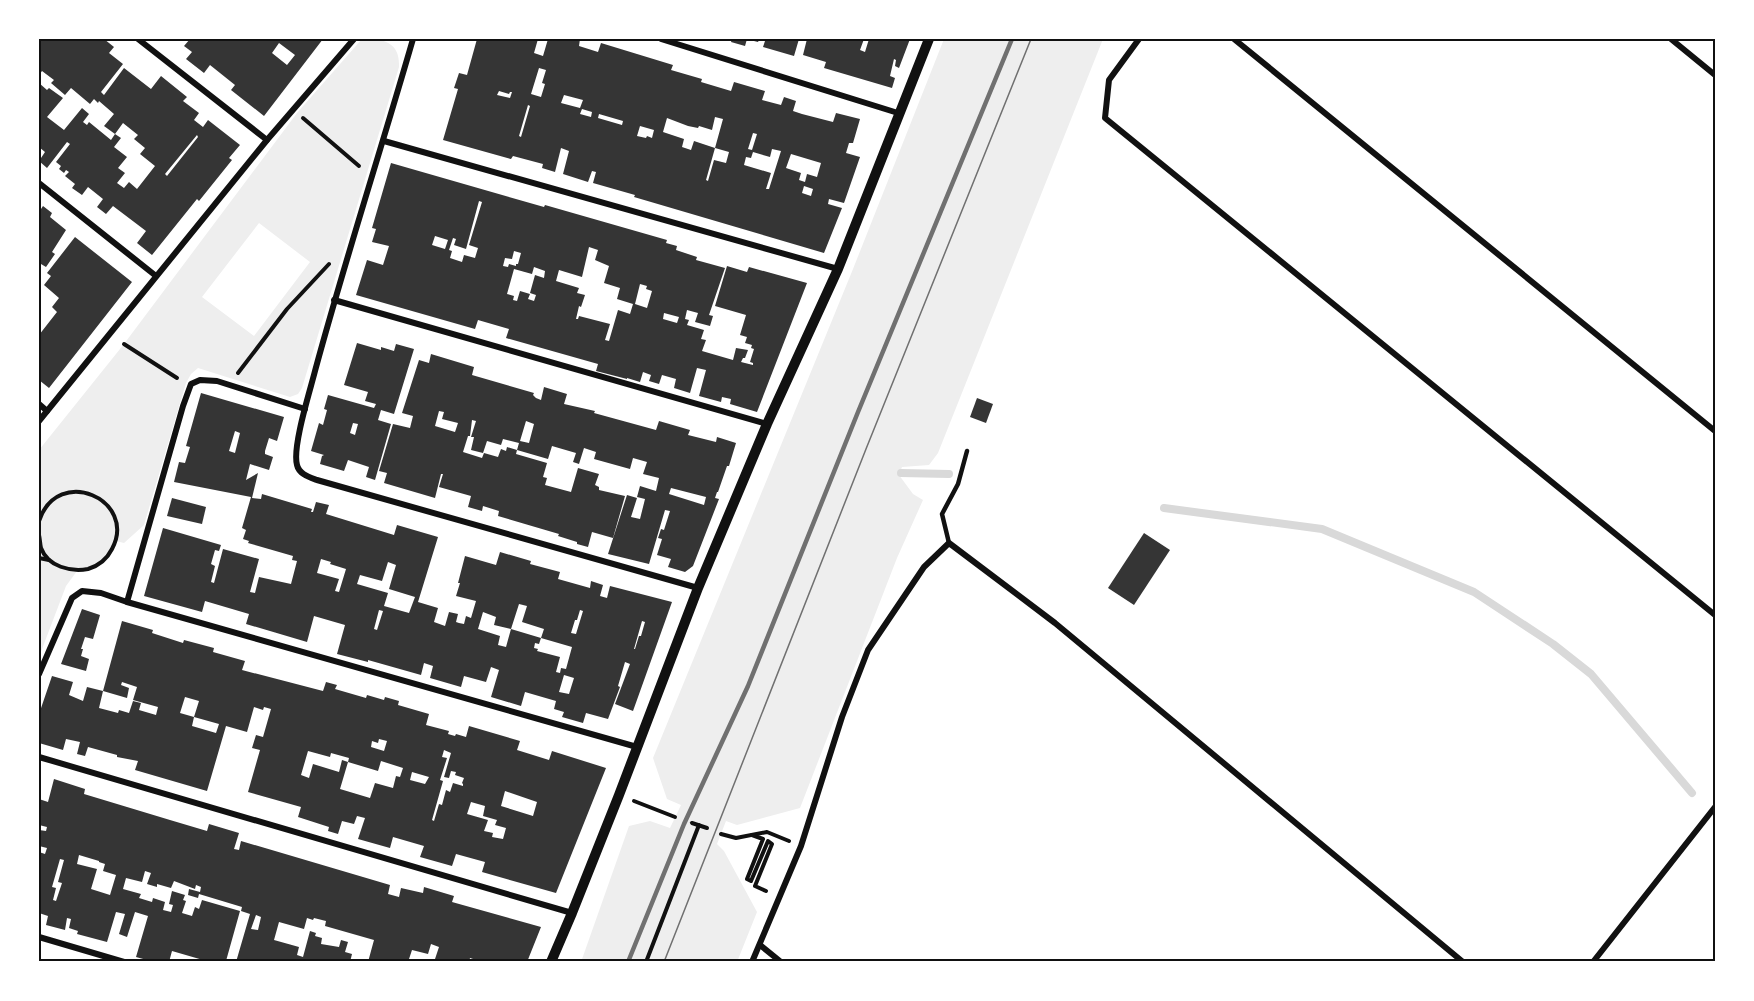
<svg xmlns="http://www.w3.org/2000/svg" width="1754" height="1001" font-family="Poppins,sans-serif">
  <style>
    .green { fill: #eee; fill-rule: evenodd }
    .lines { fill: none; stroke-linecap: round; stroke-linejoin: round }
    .stream { stroke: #d9d9d9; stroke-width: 8 }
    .building { fill: #353535; fill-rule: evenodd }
    .path { stroke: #111; stroke-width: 4 }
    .service { stroke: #111; stroke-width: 4.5 }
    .minor { stroke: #111; stroke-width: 6 }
    .tertiary { stroke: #111; stroke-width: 10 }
    .tram { stroke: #707070; stroke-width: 1.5 }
    .rail { stroke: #707070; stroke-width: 4.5 }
    .neatline { fill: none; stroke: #111; stroke-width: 2 }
  </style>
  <rect width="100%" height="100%" fill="#fff"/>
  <g class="green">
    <path d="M362 39C383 39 400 41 399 67L302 388 298 394 290 397 198 368 191 374 186 383 144 525 124 543 116 541C106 561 99 566 77 571L66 586 39 657V450L124 344 297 113ZM259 223 310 262 254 336 202 297Z"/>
    <path d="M944 39H1103L938 453 929 465 902 467 899 475 913 494 923 500 897 558 800 808 737 825 726 821 717 844 724 851 757 912 737 962H581L629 826 650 821 670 828 681 805 667 799 653 758 853 269Z"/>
  </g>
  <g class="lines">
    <g class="stream">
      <path d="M901 473 949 474"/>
      <path d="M1164 508 1322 529 1474 592 1553 644 1591 674 1692 793"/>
    </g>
  </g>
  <g class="building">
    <path d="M39 39H104L114 47 109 53 123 64 101 92 104 95 124 68 151 89 161 76 187 97 183 101 199 113 194 120 203 127 208 120 240 145 229 158 232 160 199 201 197 199 152 255 137 243 146 231 113 206 106 214 97 207 103 199 88 187 82 195 72 188 75 184 65 176 69 172 66 170 64 173 59 169 61 166 56 162 70 144 67 142 47 168 39 161 45 152 39 147V83L47 90 49 88 63 98 47 117 64 130 82 108 89 114 83 122 87 125 89 122 111 140 115 134 121 138 114 147 127 157 118 168 125 173 117 183 124 188 129 182 137 189 155 166 140 154 145 148 134 139 138 135 123 123 115 134 104 126 114 114 99 101 98 103 94 99 90 104 71 88 65 95 51 83 54 80 42 71 39 75ZM197 135 198 137 167 176 165 174Z"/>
    <path d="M190 39H227L230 41 231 39H323L264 116 231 90 235 85 210 65 204 73 186 59 192 52 184 46ZM279 43 295 55 287 65 272 53Z"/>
    <path d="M477 39H538L534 53 543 56 548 39H580L579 46 598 52 601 43 673 65 671 70 702 79 701 82 731 91 734 82 765 91 762 100 781 105 784 97 796 101 793 111 802 114 833 122 836 113 860 119 853 143H849L846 153 860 157 844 203 829 199 828 204 842 208 824 253 634 197 635 195 593 183 596 172 592 171 588 182 563 174 569 151 561 148 555 172 542 168 543 164 513 156 511 159 443 140 458 89 454 88 459 73 467 75ZM539 68 546 70 542 83 545 84 541 97 531 94ZM499 91 509 94 510 92H512L510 98 497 95ZM564 95 583 100 580 108 561 103ZM528 105 530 106 521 137 519 136ZM582 109 592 112 591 117 580 114ZM599 114 623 121 622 125 598 118ZM715 117 723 119 715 148 729 152 726 163 714 160 708 181 706 180 715 148 694 141 691 150 682 147 684 139 663 132 667 118 688 126 698 128 699 126 712 130ZM640 126 654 130 652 138 647 136 646 138 637 136ZM753 133 757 134 752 150 748 149ZM772 149 781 151 769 189H766L771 173 744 165 746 157 751 158 753 152 770 157ZM791 154 821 163 817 177 807 174 805 182 799 180 801 173 786 168ZM804 186 813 189 811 196 802 193Z"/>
    <path d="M732 39H747L745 46 731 42Z"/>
    <path d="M754 39H799L794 56 763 47 765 41 759 40 758 42 754 41Z"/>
    <path d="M807 39H864L860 50 865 52 869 39H910L899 68 895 66 896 60 894 59 890 76 895 78 892 88 824 68 826 62 803 55Z"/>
    <path d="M391 163 544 207 545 205 667 240 666 243 677 246 676 250 697 257 696 260 725 268 709 315 713 316 710 326 695 322 698 313 687 310 685 319 689 320 687 325 704 330 701 339 706 340 702 351 733 360 736 348 748 350 745 358H743L741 362 753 365V363L750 362 754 349 751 348 752 345 745 343 747 337 740 335 746 315 715 306 727 266 747 272 749 267 807 283 757 412 730 404 731 399 722 397 721 402 699 396 706 370 697 368 690 393 674 388 676 379 662 375 659 384 649 381 651 375 643 372 640 382 627 378V379L596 371 598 364 506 338 509 329 478 320 475 329 356 295 367 260 383 265 389 246 372 242 376 229 372 228ZM479 201 482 202 469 245 478 248 475 258 464 255 462 262 450 258 452 251 449 250 453 238 456 239 454 245 466 249ZM435 236 448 240 445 249 432 245ZM589 247 598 250 595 260 609 266 604 283 620 288 617 299 633 304 630 314 618 310 609 341 605 340 610 324 579 316 578 319H576L579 306 581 307 585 295 577 293 579 288 556 281 559 270 582 277ZM514 251 521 253 518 264H516V266L509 264 508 267 503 266 505 258 512 259ZM534 267 545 271 544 278 535 275 530 293 536 295 534 301 528 299 530 294 520 291 517 301 513 300 514 296 507 294 514 269 532 274ZM640 284 647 286 646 289 652 291 647 308 635 304ZM664 313 679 317 677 323 663 319Z"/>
    <path d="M43 206 52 213 50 217 66 230 52 252 55 254 46 267 41 264 39 267V208L41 209Z"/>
    <path d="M75 237 132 282 49 388 39 380V335L57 312 52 307 59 298 44 285 51 276 47 273Z"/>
    <path d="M357 343 381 350V347L394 351 396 344 414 349 394 414 381 410 378 420 391 424 375 480 366 477 369 467 348 460 344 471 320 464 322 456 324 455 311 451 319 423 323 425 327 410 324 409 328 395 374 408 376 404 365 401 368 392 344 385ZM353 423 358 424 355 435 350 433Z"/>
    <path d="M431 354 474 367 472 375 534 393 533 395 536 398 541 400 544 387 567 394 564 404 595 411 594 413 656 430 659 421 690 430 688 435 716 442 717 437 736 443 729 466H727L718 492H717L715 498 719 499 693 566 685 572 668 567 671 559 657 555 662 539 658 538 661 529 664 530 670 511 665 510 649 564 608 554 627 495 637 498 631 517 640 519 645 499 637 497 640 486 656 491 659 478 643 474 647 462 633 458 630 469 594 459 596 452 584 448 579 464 573 462 576 453 552 446 548 459 517 450 516 454 547 463 543 477 547 478 545 485 571 492 578 468 599 474 595 485 599 487V490L625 496 613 538 592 532 588 547 577 544V542L558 536 559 534 498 516 499 511 483 506 482 511 468 507 471 496 439 487 443 474H441L435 498 384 483 387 473 379 471 393 424 410 428 413 416 402 413 419 360 429 363ZM439 411 444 412 442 419 458 423 455 432 435 426ZM472 420 476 421 471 437H474L471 450 483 453 487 441 501 445 503 439 519 443 517 450 507 447 506 451 501 449 498 457 484 453 482 458 463 452 468 436H470ZM526 421 534 424 529 443 520 441ZM671 488 706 497 704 505 669 494Z"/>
    <path d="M201 393 284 417 277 441 269 438 265 451V454L273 457 269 470 250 464 246 480 258 473 252 498 261 499 262 494 312 509 311 512H313L316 502 329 505 326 514 394 535 397 525 438 537 418 602 438 608 434 622 445 626 449 612 458 614 456 622 459 623 464 624 466 616 471 618 476 601 456 596 460 583H458L465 556 496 565 500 552 531 561 530 564 560 572 558 579 590 588 591 581 603 585 600 596 607 598 610 586 672 602 633 711 615 704 630 664 625 662 618 686 620 687 608 719 586 713 583 723 562 717 564 712 554 709 556 701 525 692 521 706 491 697 499 670 491 667 486 682 464 676 461 687 430 678 433 666 424 663 421 675 368 660V662L337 654 345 625 314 616 307 642 246 624 249 614 205 601 202 612 144 596 163 528 221 545 219 551 215 550 211 564 215 566 211 582 214 583 223 549 259 559 250 592 255 593 259 577 291 584 297 561 292 560 293 556 248 543 249 541 243 539 246 530 242 528 251 497 174 482 179 462 185 463 190 447 186 446ZM235 431 240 433 235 453 229 451ZM321 559 331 562 330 564 346 569 339 592 335 591 339 579 317 573ZM388 562 396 565 389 589 415 597 409 613 384 606 388 593 357 584 360 575 382 581ZM519 604 527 606 522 622 544 629 541 638 511 629 506 647 498 645 500 636 478 629 483 612 496 617 494 625 511 629ZM379 610 383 611 377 630 374 629ZM580 610 583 611 576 634 571 633 575 620H577ZM642 621 645 622 641 636H639L635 649H634ZM541 638 572 647 566 669 561 668 560 673 556 672 560 657 537 651 538 649 534 648 535 643 539 644ZM564 675 574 678 569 694 559 692Z"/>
    <path d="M977 398 993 404 986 423 970 417Z"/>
    <path d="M172 498 206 507 202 524 167 516Z"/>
    <path d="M1144 533 1170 550 1134 605 1108 588Z"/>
    <path d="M82 609 100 615 93 639 85 637 81 649H83L81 656 89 659 86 671 61 664Z"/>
    <path d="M122 621 153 630 152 633 183 643 184 640 214 648 213 652 245 661 242 670 323 691 326 682 337 685 335 689 366 698 367 695 384 700 385 697 399 701 398 705 429 714 426 725 449 731 448 734 455 736 456 734 466 737 469 726 520 741 517 750 549 760 552 751 606 768 556 893 482 872 485 862 456 854 452 866 420 857 424 846 393 837 390 848 358 839 365 818 357 816 354 824 342 821 338 834 328 831 329 827 298 817 301 807 248 792 260 750 252 748 256 735 263 737 271 709 264 707 263 710 254 707 247 732 226 726 207 791 135 770 138 761 117 757V755L88 747 85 756 77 754 80 742 66 739 63 750 39 743V714L52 676 73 682 69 695 83 701 87 687 103 691 99 708 118 713 119 710 129 713 133 701 141 703 139 710 156 715 158 707 133 700 137 687 122 682 121 685 129 688 127 698 103 691ZM185 697 199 701 194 717 219 724 216 733 192 726 194 717 180 713ZM379 739 387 741 384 751 371 747 372 741 378 743ZM444 750 451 753 444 777 449 778 451 771 456 772 455 775 464 778 462 783 463 784V786L453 783 450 792 446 790 442 805 439 804 434 821 432 820 443 781 440 780 447 758 442 757ZM308 751 330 757 331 753 349 758 348 762 342 760 339 772 313 764 309 778 301 775ZM381 761 403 768 400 777 396 776 393 788 375 783 370 798 340 789 348 762 378 771ZM412 772 429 777 425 784 410 780ZM505 791 537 802 533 816 501 806ZM471 802 485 806 483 816 497 820 495 825 506 828 503 839 492 837 493 833 484 831 488 820 467 814Z"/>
    <path d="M54 779 85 789 84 794 170 820 207 831 209 824 239 833 234 849 239 850 241 841 390 885 388 894 399 897 401 888 423 893 424 887 454 896 452 902 541 927 527 962H482L470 958 469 962H434L439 947 431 944 428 954 412 950 408 962H368L374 940 325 926 326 921 314 918 313 920 307 918 304 929 279 922 274 940 299 947 297 955 303 957 310 931 316 933 315 936 322 938 321 944 339 947 341 940 348 942 345 952 352 954 350 962H236L250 914 241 911 242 907 199 894 198 898 188 895 189 889 200 892 201 887 196 885 195 889 174 881 171 888 157 884V887L147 884 151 873 145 871 142 882 126 878 123 889 141 894 139 898 152 902 153 898 165 902 163 910 171 912 173 905 169 904 172 891 185 895 183 900 186 901 182 913 192 916 195 907 199 909 202 900 240 911 226 961 224 962H202L203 960 172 951 169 962H154L136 957 148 916 135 912 127 937 119 934 125 914 116 912 107 942 77 934 78 931 69 928 71 919 67 918 65 930 46 925 48 916 39 913V852L45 854 47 848 39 846V830L46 831 47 827 39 825V799L48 802ZM79 855 99 861V862L105 864 103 871 116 875 110 895 91 889 97 869 77 864ZM60 859 64 860 58 882 62 883 56 901 53 900 56 888 52 887ZM256 915 261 917 258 930 251 929Z"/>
  </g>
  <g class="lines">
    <g class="path">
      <path d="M303 118 359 166"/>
      <path d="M124 344 177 378"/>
      <path d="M238 373 287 309 329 264"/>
      <path d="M39 521C58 464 138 500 112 549 107 559 98 566 88 569 71 572 48 567 41 548 40 544 40 539 39 535"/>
      <path d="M39 558 49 560"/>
      <path d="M634 801 675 817"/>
      <path d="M692 823 707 828"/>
      <path d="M721 834 736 838 767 832 789 841"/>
      <path d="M752 835 763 839 747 879 751 881 768 841 772 844 755 886 766 891"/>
      <path d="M646 962 699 825"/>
    </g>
    <path class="service" d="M949 543 942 514 958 484 967 451"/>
    <g class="minor">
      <path d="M138 39 267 140"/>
      <path d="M413 39C381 150 345 260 315 371 310 391 292 447 297 465 299 474 309 477 317 480L698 588"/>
      <path d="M661 39 898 113"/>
      <path d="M1139 39 1109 80 1105 118 1715 615"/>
      <path d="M1234 39 1715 431"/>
      <path d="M1671 39 1715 75"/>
      <path d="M384 141 838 269"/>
      <path d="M39 183 156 276"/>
      <path d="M334 300 767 424"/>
      <path d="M39 404 47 411"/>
      <path d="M39 421 267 140 354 39"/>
      <path d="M127 602 183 406 191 384 200 380 217 381 305 409"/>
      <path d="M39 674 72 598 82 591 101 593 127 602 637 747"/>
      <path d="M39 757 572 913"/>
      <path d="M39 937 124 962"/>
      <path d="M760 945 781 962"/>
      <path d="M752 962 801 846 842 717 868 650 924 567 949 543 1055 623 1463 962"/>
      <path d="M1593 962 1715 807"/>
    </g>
    <path class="tertiary" d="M551 962 572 913 619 795 698 588 767 424 838 269 929 39"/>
    <path class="tram" d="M664 962 866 449 1031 39"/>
    <path class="rail" d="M628 962 684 824 748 686 858 412 1012 39"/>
  </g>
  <rect width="1754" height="1001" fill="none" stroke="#ffffff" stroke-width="81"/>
  <rect x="40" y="40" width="1674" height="920" class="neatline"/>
</svg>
